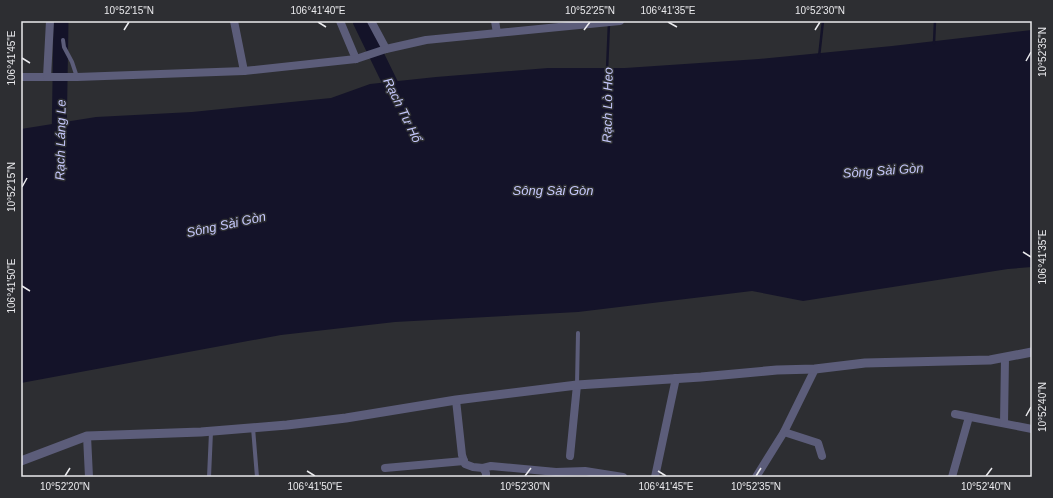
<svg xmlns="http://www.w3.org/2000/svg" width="1053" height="498" font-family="Arial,sans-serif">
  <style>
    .water { fill: #141329 }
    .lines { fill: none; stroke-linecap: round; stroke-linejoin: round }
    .stream { stroke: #141329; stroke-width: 2.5 }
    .river { stroke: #141329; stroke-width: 15 }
    .service { stroke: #5c5d7a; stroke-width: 4 }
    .minor { stroke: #5c5d7a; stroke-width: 8 }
    .tertiary { stroke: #5c5d7a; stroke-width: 9 }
    .ticks { fill: none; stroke: #eaeaed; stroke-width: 1.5 }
    .labels { text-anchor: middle; stroke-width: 3; stroke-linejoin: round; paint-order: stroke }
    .water-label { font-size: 13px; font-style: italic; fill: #c5c7fb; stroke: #2d2e32 }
    .neatline { fill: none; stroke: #eaeaed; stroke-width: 1.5 }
    .ticks-label { font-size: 10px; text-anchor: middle; fill: #eaeaed }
  </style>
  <rect width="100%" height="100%" fill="#2d2e32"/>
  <path class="water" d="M1032 30V267L1008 269 803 301 752 291 578 312 395 322 281 335 21 383V129L96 117 192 112 331 98 370 84 436 77 548 68H625L759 59 892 46Z"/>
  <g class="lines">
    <g class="stream">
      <path d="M934 43 935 21"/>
      <path d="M819 57 823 21"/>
      <path d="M607 70 609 23"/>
    </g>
    <g class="river">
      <path d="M360 21 398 99"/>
      <path d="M59 144 61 21"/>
    </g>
    <g class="service">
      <path d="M63 40 64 47 72 62 77 77"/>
      <path d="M577 385 578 333"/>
      <path d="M253 428 257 477"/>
      <path d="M209 477 211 432"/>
    </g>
    <g class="minor">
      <path d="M234 21 244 71"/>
      <path d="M340 21 356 59"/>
      <path d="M371 21 386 49"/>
      <path d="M495 21 497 33"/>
      <path d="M21 77H77L244 71 356 59 386 49 426 40 620 21"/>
      <path d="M47 77 50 21"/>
      <path d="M456 400 462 455 465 464 473 467 483 468 486 473V477"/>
      <path d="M955 414 1032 429"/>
      <path d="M1004 423 1005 358"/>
      <path d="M784 432 818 443 822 456"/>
      <path d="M87 436 89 477"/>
      <path d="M570 456 577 385"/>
      <path d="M385 468 464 461"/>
      <path d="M483 468 491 466 556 472 585 471 623 477"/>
      <path d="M655 477 676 378"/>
      <path d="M756 477 784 432 815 369"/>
      <path d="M952 477 969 417"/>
    </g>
    <path class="tertiary" d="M21 461 87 436 201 432 287 425 346 418 456 400 577 385 701 377 777 370 815 369 865 363 990 360 1032 352"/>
  </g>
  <path class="ticks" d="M318 22 326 27M668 22 677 27M124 30 129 22M584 30 590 22M815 30 820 22M22 58 30 63M1026 61 1031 52M22 187 27 178M1023 252 1031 257M22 286 30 291M1026 416 1031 407M307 471 315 476M658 471 666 476M65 476 70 468M525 476 531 468M756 476 761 468M986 476 992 468"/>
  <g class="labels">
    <g class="water-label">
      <text transform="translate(607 105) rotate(-89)" y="5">Rạch Lò Heo</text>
      <text transform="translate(403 110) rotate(64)" y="5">Rạch Tư Hổ</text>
      <text transform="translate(60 140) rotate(-89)" y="5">Rạch Láng Le</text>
      <text transform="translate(883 170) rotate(-4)" y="5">Sông Sài Gòn</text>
      <text x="553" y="195">Sông Sài Gòn</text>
      <text transform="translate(226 224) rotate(-12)" y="5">Sông Sài Gòn</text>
    </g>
  </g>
  <rect width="1053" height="498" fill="none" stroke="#2d2e32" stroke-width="44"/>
  <rect x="22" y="22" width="1009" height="454" class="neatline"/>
  <g class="ticks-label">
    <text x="129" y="14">10°52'15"N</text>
    <text x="318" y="14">106°41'40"E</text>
    <text x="590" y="14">10°52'25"N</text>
    <text x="668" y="14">106°41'35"E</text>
    <text x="820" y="14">10°52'30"N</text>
    <text transform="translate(1042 52) rotate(-90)" y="4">10°52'35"N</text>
    <text transform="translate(11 58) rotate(-90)" y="4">106°41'45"E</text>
    <text transform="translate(11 187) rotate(-90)" y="4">10°52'15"N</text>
    <text transform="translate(1042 257) rotate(-90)" y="4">106°41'35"E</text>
    <text transform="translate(11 286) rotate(-90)" y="4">106°41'50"E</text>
    <text transform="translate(1042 407) rotate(-90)" y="4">10°52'40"N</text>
    <text x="65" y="490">10°52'20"N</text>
    <text x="315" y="490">106°41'50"E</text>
    <text x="525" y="490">10°52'30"N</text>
    <text x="666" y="490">106°41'45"E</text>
    <text x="756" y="490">10°52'35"N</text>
    <text x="986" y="490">10°52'40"N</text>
  </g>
</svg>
